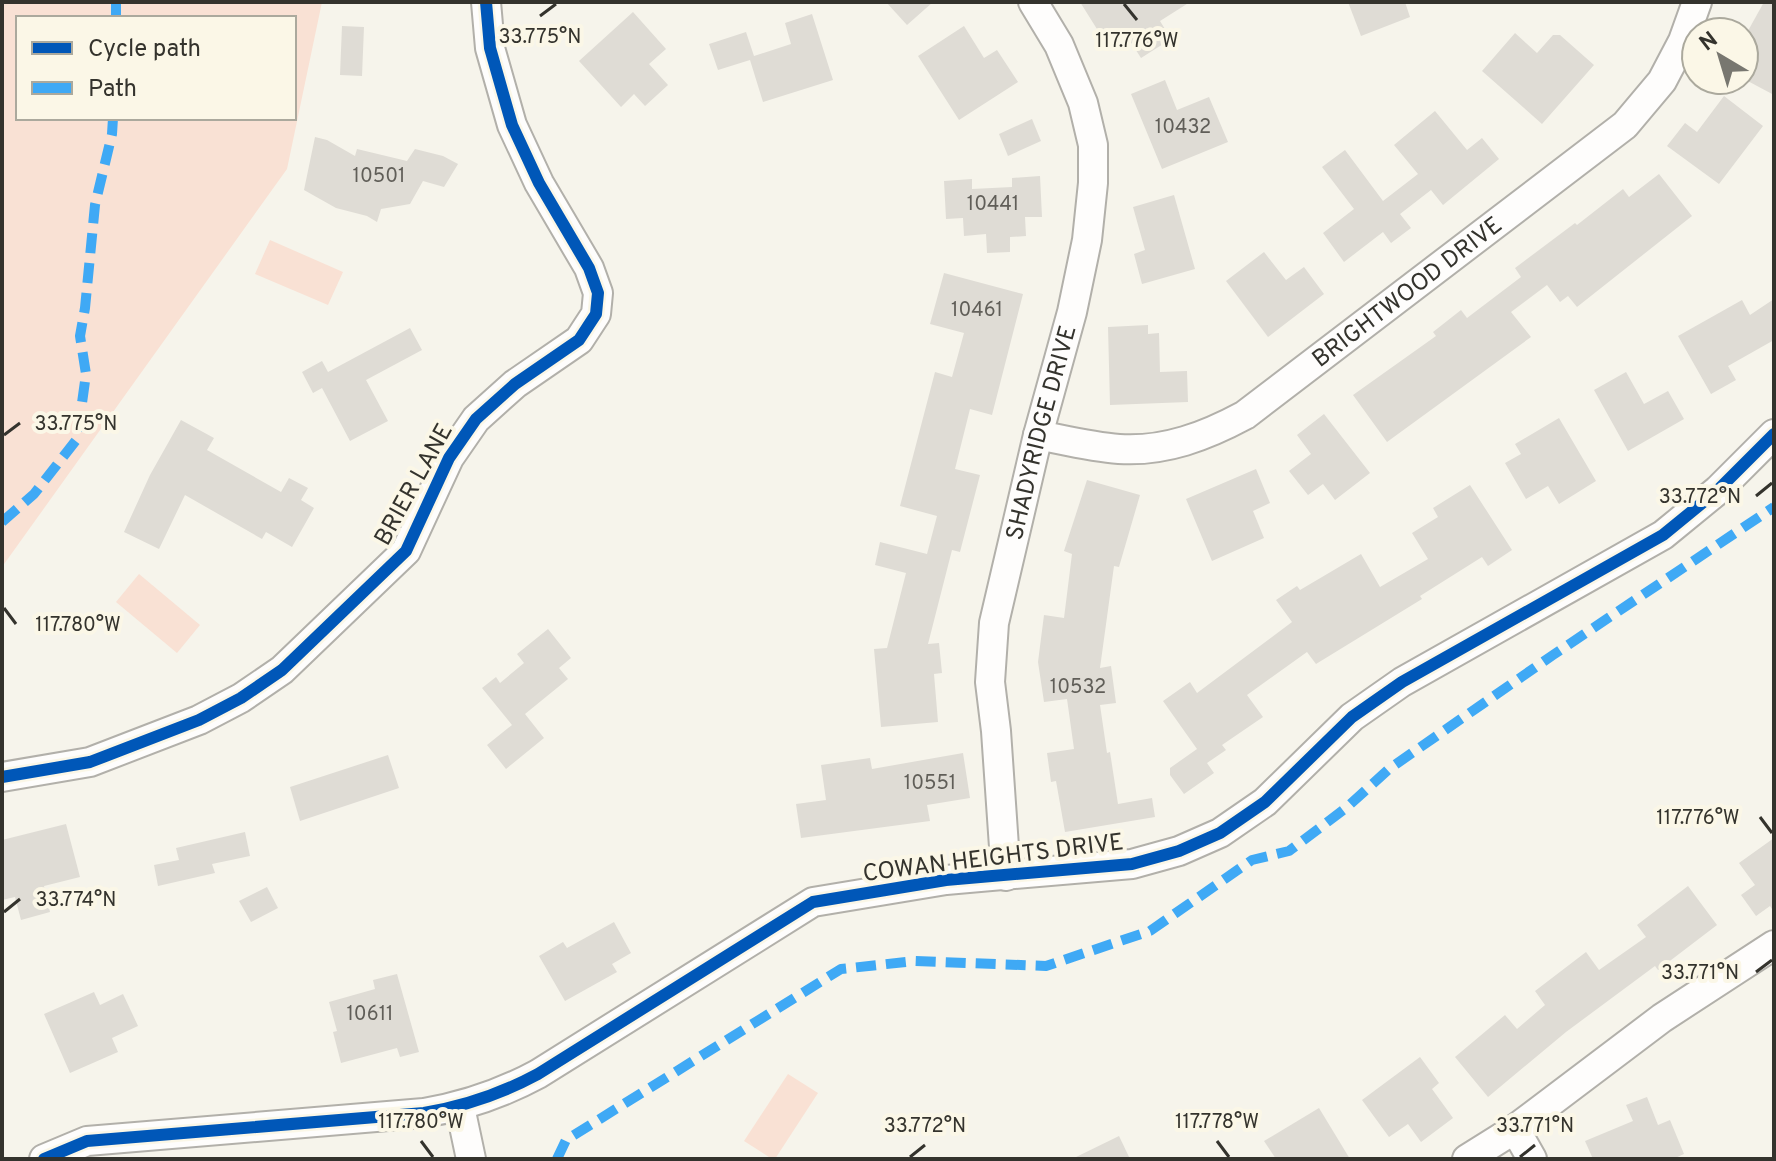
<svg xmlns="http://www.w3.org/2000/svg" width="1776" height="1161" font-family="Overpass,sans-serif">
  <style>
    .green { fill: #f9e1d4; fill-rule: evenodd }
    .building { fill: #dfdcd5 }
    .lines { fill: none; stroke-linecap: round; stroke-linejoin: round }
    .minor-casing { stroke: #b2b0aa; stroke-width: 32 }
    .minor { stroke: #fefdfc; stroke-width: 28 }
    .quiet { stroke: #3fa9f5; stroke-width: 10; stroke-dasharray: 20 10; stroke-linecap: butt }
    .cycleway-casing { stroke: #fbf7e7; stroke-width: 17 }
    .cycleway { stroke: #0057b8; stroke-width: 12 }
    .ticks { fill: none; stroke: #34332d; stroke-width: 3 }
    .labels { text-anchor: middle; stroke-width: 8; stroke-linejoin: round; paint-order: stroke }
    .number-label { font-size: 20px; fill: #605e58 }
    .street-label { font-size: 24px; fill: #34332d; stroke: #fbf7e7 }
    .ticks-label { font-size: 20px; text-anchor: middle; fill: #34332d; stroke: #fbf7e7; stroke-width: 8; stroke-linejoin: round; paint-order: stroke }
  </style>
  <rect width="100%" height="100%" fill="#f6f4eb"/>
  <g class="green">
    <path d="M2 2H322L287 169 2 567ZM18 18H294V118H18Z"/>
    <path d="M270 240 343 272 328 305 255 274Z"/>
    <path d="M139 574 200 625 177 653 116 602Z"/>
    <path d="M788 1074 818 1093 775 1159H772L744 1141Z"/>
  </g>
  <g class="building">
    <path d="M886 2H933L907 25Z"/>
    <path d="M1080 2H1190L1160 21 1171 39 1141 58 1125 33 1107 45Z"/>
    <path d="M1348 2H1405L1410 17 1361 36Z"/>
    <path d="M1764 2H1774V95L1744 79V38Z"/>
    <path d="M633 12 666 49 649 64 668 85 645 106 634 94 621 107 579 61Z"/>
    <path d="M812 14 833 80 763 102 750 60 718 70 709 44 746 32 754 56 791 44 785 23Z"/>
    <path d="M342 26 364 27 362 76 340 75Z"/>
    <path d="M964 26 984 58 997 50 1018 82 959 120 918 56Z"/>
    <path d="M1515 33 1537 53 1553 35H1560L1594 65 1542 124 1482 71Z"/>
    <path d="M1165 80 1177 110 1209 97 1228 142 1162 169 1131 94Z"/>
    <path d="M1724 96 1763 126 1719 184 1667 146 1685 123 1697 132Z"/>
    <path d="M1435 111 1467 150 1482 138 1499 159 1443 205 1431 190 1400 214 1411 228 1391 243 1383 232 1344 262 1323 233 1354 209 1322 167 1345 150 1383 201 1418 174 1394 145Z"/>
    <path d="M1032 119 1041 141 1008 156 999 134Z"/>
    <path d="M315 137 327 140 355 156 357 149 407 161 415 149 443 156 458 164 444 187 423 181 410 204 381 209 377 222 367 216 336 208 304 190Z"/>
    <path d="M1659 174 1692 216 1577 307 1568 296 1560 302 1547 285 1511 312 1531 337 1387 442 1353 395 1436 336 1433 332 1461 310 1467 318 1521 277 1515 268 1575 223 1577 225 1623 189 1629 197Z"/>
    <path d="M1040 176 1042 217H1025L1026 236 1010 237V252L987 253 986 234 964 236 963 218 946 219 944 181 972 179V189L1012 187V178Z"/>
    <path d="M1174 195 1195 269 1142 284 1134 254 1145 250 1133 207Z"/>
    <path d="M1264 252 1286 280 1304 267 1324 294 1268 337 1226 281Z"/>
    <path d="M944 273 1023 294 992 415 970 409 955 469 980 475 960 552 952 550 928 644 939 643 942 673 934 674 938 722 881 727 874 649 887 648 906 573 875 565 880 542 927 554 937 516 900 506 935 372 952 377 964 333 930 324Z"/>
    <path d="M1774 299V340L1728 366 1736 380 1711 394 1678 336 1742 300 1750 315Z"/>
    <path d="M1148 325V334L1159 333 1160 372 1187 371 1188 402 1110 405 1108 327Z"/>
    <path d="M410 328 422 350 366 380 388 421 350 441 322 388 313 393 302 372 322 361 328 372Z"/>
    <path d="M1626 372 1644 404 1668 391 1684 419 1628 451 1594 390Z"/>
    <path d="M1324 414 1370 473 1335 500 1323 484 1308 495 1289 471 1311 454 1297 435Z"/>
    <path d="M1559 418 1596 481 1559 504 1548 486 1526 499 1505 463 1521 454 1515 444Z"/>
    <path d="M181 420 214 438 207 450 281 492 289 478 308 488 301 500 314 508 292 547 266 532 262 539 185 495 159 549 124 532 150 475Z"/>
    <path d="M1256 469 1270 503 1253 511 1264 538 1212 561 1186 499Z"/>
    <path d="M1087 480 1140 495 1119 567 1114 566 1100 668 1111 666 1116 703 1100 705 1107 753 1110 752 1118 804 1152 798 1155 817 1065 832 1056 781 1051 782 1047 753 1074 749 1067 699 1044 702 1038 662 1044 615 1064 618 1072 554 1064 551Z"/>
    <path d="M1470 485 1512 550 1488 566 1482 557 1420 596 1422 599 1316 664 1307 652 1247 695 1263 717 1222 745 1226 750 1207 763 1214 773 1184 794 1170 775V768L1197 749 1163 701 1190 682 1197 693 1292 622 1276 600 1297 586 1300 590 1361 554 1380 587 1428 559 1412 533 1438 517 1433 508Z"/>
    <path d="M548 629 571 658 559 668 568 679 525 714 544 738 506 769 487 745 512 725 482 688 496 677 500 683 524 663 517 654Z"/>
    <path d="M963 753 970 798 927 805 930 821 801 838 796 804 826 800 821 765 870 758 872 769Z"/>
    <path d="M388 755 399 788 300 821 290 787Z"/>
    <path d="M66 824 80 877 44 886 50 912 21 920 15 897 2 900V840Z"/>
    <path d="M245 832 250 856 212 864 215 873 158 886 154 865 179 860 176 848Z"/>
    <path d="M1774 838V912L1770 906 1756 916 1741 895 1755 885 1739 863Z"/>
    <path d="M1688 886 1717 925 1658 970 1655 966 1566 1032 1488 1097 1455 1057 1505 1015 1517 1029 1545 1005 1535 991 1586 952 1599 970 1646 937 1637 925Z"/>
    <path d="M267 887 278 908 251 922 239 901Z"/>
    <path d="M614 922 631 953 612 964 617 972 565 1001 539 956 563 942 567 948Z"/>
    <path d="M397 974 419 1052 400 1057 397 1048 341 1063 333 1032 337 1031 329 1002 375 989 373 980Z"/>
    <path d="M94 992 100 1005 123 994 138 1026 112 1038 118 1052 70 1073 44 1014Z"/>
    <path d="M1420 1057 1439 1083 1432 1089 1453 1118 1421 1142 1408 1124 1389 1137 1362 1100Z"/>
    <path d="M1647 1097 1658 1125 1670 1120 1684 1154 1673 1159H1593L1585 1141 1633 1121 1626 1105Z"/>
    <path d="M1319 1108 1350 1159H1276L1264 1141Z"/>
    <path d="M1119 1136 1130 1159H1072Z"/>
  </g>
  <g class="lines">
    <defs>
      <g id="minor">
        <path id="s1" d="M1038 435C1064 440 1092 447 1119 449 1165 452 1206 436 1245 415L1625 125 1662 81 1683 41 1697 2"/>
        <path d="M2 777 90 762 199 720 241 698 282 670 406 551 449 458 476 419 515 384 579 340 596 314 598 293 589 268 539 183 512 125 490 48 486 2"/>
        <path id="s2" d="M1006 876 996 731 990 682 994 623 1038 435 1072 312 1087 240 1093 183V145L1083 103 1059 45 1033 2"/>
        <path d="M460 1107 471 1159"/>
        <path d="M1515 1129 1532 1159"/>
        <path d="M44 1159 87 1141 424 1113C466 1106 501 1094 538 1074L813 902 946 880 1132 864 1179 851 1220 833 1265 802 1352 717 1402 682 1663 535 1718 490 1774 434"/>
        <path d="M1467 1159 1515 1129 1662 1018 1774 945"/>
      </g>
    </defs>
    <use href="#minor" class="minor-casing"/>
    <use href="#minor" class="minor"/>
    <g class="quiet">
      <path d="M116 18V2"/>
      <path d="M2 522 34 494 77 439 86 374 80 336 85 308 95 205 112 134 113 118"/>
      <path d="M557 1159 566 1140 841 969 915 961 1046 966 1150 931 1252 860 1289 851 1346 808 1389 769 1553 655 1774 507"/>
    </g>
    <defs>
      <g id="cycleway">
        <path d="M2 777 90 762 199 720 241 698 282 670 406 551 449 458 476 419 515 384 579 340 596 314 598 293 589 268 539 183 512 125 490 48 486 2"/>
        <path d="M44 1159 87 1141 424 1113C466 1106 501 1094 538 1074L813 902 946 880 1132 864 1179 851 1220 833 1265 802 1352 717 1402 682 1663 535 1718 490 1774 434"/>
      </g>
    </defs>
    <use href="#cycleway" class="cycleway-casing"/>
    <use href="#cycleway" class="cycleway"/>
  </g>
  <path class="ticks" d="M1124 4 1137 20M540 16 556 4M4 435 20 423M1756 496 1772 483M4 608 16 624M1760 817 1772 833M4 912 20 899M1756 972 1772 960M421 1141 433 1157M1217 1141 1229 1157M910 1157 925 1145M1520 1157 1535 1145"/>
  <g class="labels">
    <g class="number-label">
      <text x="1183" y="133">10432</text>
      <text x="379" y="182">10501</text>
      <text x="993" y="210">10441</text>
      <text x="977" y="316">10461</text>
      <text x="1078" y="693">10532</text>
      <text x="930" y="789">10551</text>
      <text x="370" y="1020">10611</text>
    </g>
    <g class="street-label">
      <text dy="8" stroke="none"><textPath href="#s1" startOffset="418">BRIGHTWOOD DRIVE</textPath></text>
      <text dy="8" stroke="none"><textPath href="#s2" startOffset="450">SHADYRIDGE DRIVE</textPath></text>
      <text transform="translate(413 484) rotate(-61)" y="8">BRIER LANE</text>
      <text transform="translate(993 857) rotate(-7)" y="8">COWAN HEIGHTS DRIVE</text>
    </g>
  </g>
  <g class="ticks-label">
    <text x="540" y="43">33.775°N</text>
    <text x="1137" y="47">117.776°W</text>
    <text x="76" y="430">33.775°N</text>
    <text x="1700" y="503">33.772°N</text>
    <text x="78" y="631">117.780°W</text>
    <text x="1698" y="824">117.776°W</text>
    <text x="76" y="906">33.774°N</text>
    <text x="1700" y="979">33.771°N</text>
    <text x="421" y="1128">117.780°W</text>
    <text x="1217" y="1128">117.778°W</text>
    <text x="925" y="1132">33.772°N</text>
    <text x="1535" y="1132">33.771°N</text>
  </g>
  <rect width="1776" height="1161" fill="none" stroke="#34332d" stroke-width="8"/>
  <rect x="16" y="16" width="280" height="104" fill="#fbf7e7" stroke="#aba99d" stroke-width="2"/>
  <rect x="32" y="42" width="40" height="12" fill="#0057b8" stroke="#aba99d" stroke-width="2"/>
  <text x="88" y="56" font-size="24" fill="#34332d">Cycle path</text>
  <rect x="32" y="82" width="40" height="12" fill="#3fa9f5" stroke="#aba99d" stroke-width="2"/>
  <text x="88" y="96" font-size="24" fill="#34332d">Path</text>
  <g transform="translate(1720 56) rotate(322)"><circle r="38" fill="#fbf7e7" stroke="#aba99d" stroke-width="2"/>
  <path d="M0-6L14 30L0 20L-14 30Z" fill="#787770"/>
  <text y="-12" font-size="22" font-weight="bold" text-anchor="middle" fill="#34332d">N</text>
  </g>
</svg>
